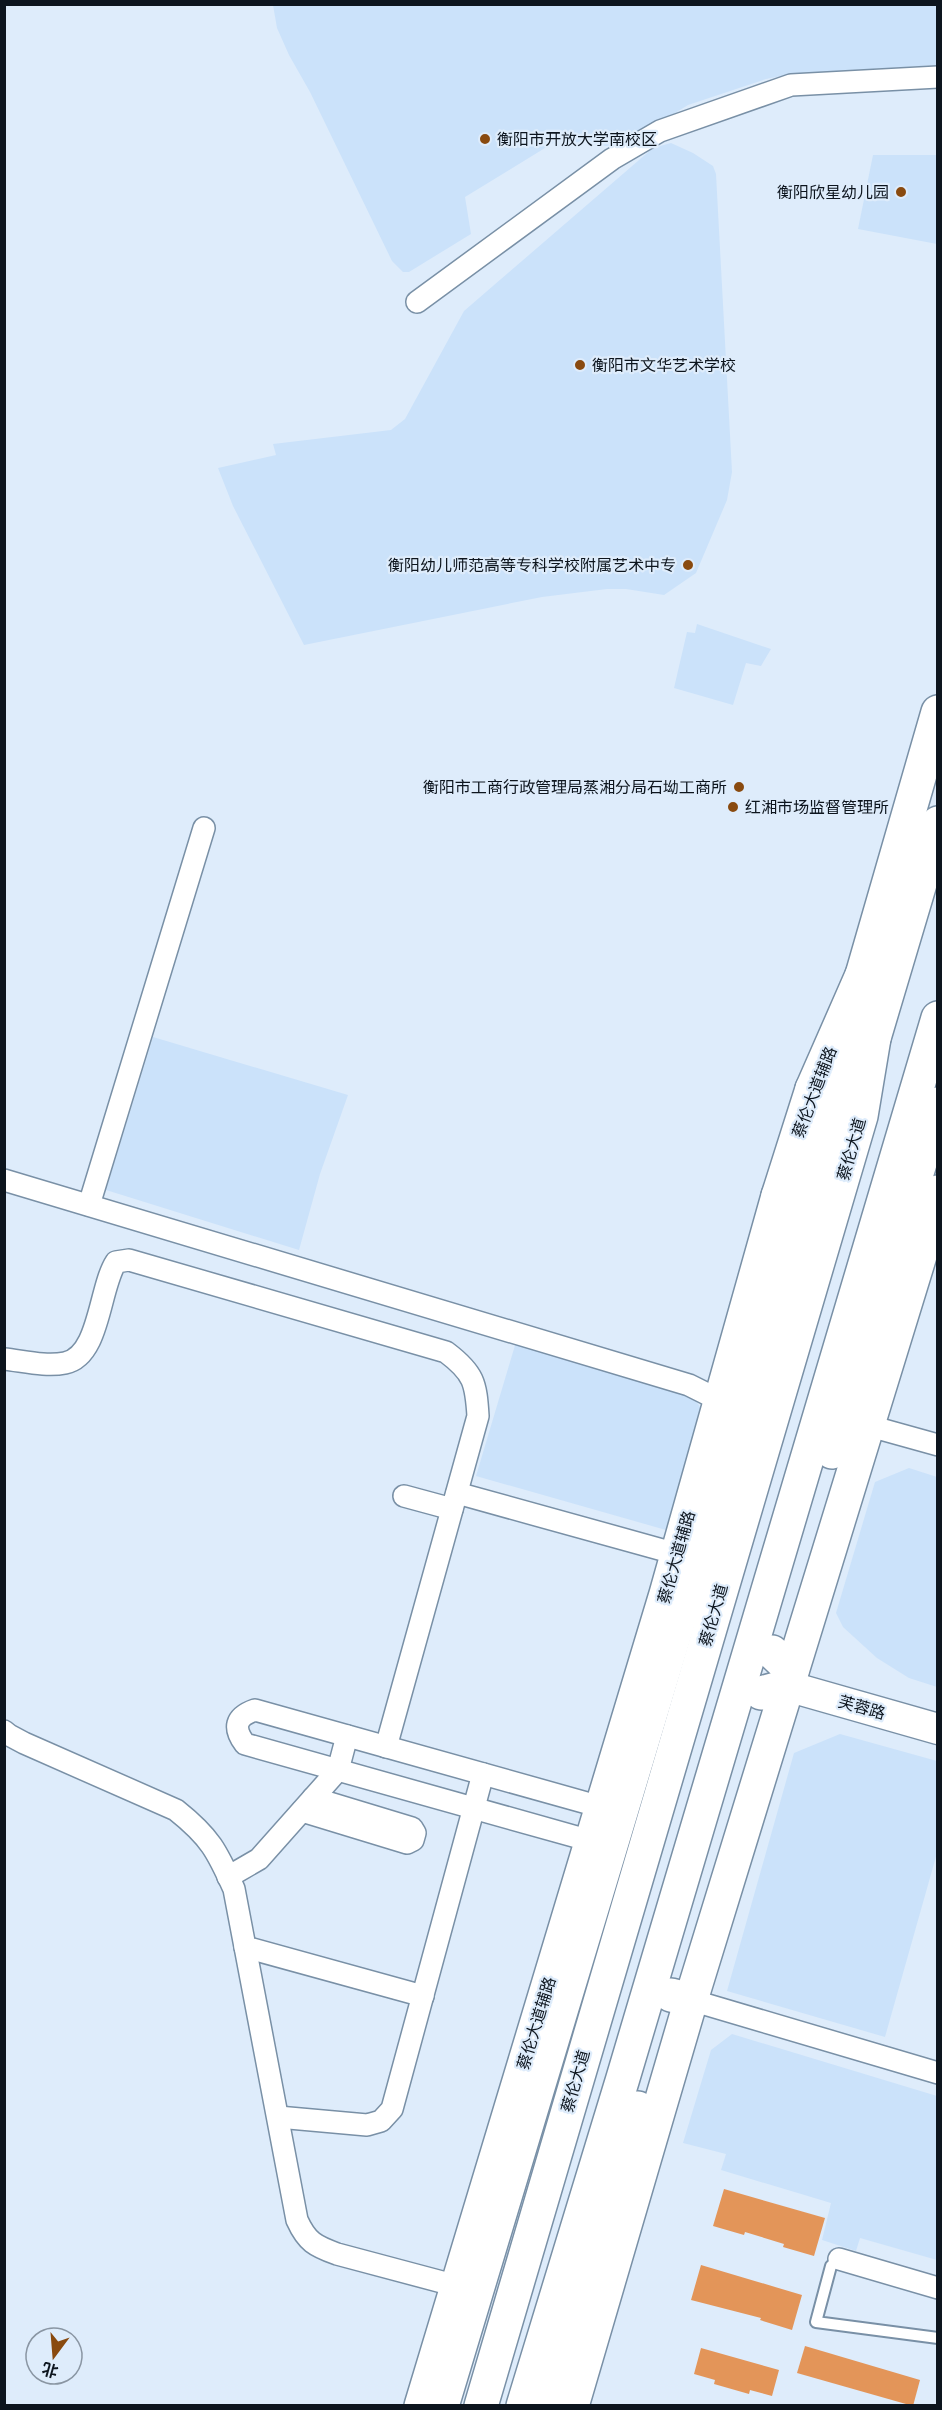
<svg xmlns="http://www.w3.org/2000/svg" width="942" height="2410" font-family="Montserrat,'Noto Sans SC',sans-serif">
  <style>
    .built { fill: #cbe2fa }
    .building { fill: #e39559 }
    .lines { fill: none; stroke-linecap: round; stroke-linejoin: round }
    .lane-casing { stroke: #7990a6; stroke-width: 14 }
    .street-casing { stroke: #7990a6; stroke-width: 24 }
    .secondary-casing { stroke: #7990a6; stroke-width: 33 }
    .primary-casing { stroke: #7990a6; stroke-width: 36 }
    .highway-casing { stroke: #7990a6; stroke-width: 36 }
    .lane { stroke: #fff; stroke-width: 10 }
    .street { stroke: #fff; stroke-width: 21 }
    .secondary { stroke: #fff; stroke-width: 30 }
    .primary { stroke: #fff; stroke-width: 33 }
    .highway { stroke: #fff; stroke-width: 33 }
    .poi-dot { fill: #894a0f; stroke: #deecfb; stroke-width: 2 }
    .labels { text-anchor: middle; stroke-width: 4.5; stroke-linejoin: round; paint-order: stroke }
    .poi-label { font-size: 16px; fill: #0d151e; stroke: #deecfb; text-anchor: start }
    .street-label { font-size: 16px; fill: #0d151e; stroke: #deecfb }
  </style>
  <rect width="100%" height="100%" fill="#deecfb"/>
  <g class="built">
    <path d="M273 5H937V65L791 74 766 79 688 105 625 144 607 146 558 140 465 197 471 234 409 272H403L392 261 310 92 289 55 277 28Z"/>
    <path d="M671 143 693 153 713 166 716 174 732 472 727 500 696 573 664 595 626 589H607L542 597 304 645 233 506 218 468 276 455 273 444 391 430 405 419 464 311 653 148Z"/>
    <path d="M873 155H937V244L858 229Z"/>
    <path d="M697 624 771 649 761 666 746 663 733 705 674 688 687 632 695 633Z"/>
    <path d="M153 1037 348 1095 320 1174 299 1250 106 1190Z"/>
    <path d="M516 1342 692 1395 702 1410 666 1530 476 1476Z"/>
    <path d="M909 1468 937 1477V1687L909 1678 877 1658 843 1627 836 1613 875 1482Z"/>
    <path d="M840 1734 937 1761V1853L885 2037 727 1991 794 1753Z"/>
    <path d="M732 2034 937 2096V2260L860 2238 856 2251 822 2240 831 2203 721 2170 726 2154 683 2143 711 2050Z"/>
  </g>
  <g class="building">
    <path d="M724 2189 825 2218 814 2256 783 2247 784 2244 745 2232 744 2235 713 2226Z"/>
    <path d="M701 2265 802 2295 792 2330 760 2320 761 2318 691 2300Z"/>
    <path d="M805 2346 920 2380 913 2406 797 2373Z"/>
    <path d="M701 2348 779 2370 772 2396 750 2390 749 2394 714 2384 715 2380 694 2374Z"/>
  </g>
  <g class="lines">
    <defs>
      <path id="lane" d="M839 2259 831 2266 816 2322 938 2338"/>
      <g id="street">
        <path d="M417 302 612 159 660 131 791 85 938 77"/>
        <path d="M4 1180 689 1385 719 1400"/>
        <path d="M89 1205 204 828"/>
        <path d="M4 1359C23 1361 46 1367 65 1363 100 1356 99 1288 116 1262L129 1260 446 1352C474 1373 476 1383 478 1416L386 1747"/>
        <path d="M866 1425 938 1445"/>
        <path d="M457 1493 677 1554"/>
        <path d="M404 1496 452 1509"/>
        <path d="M4 1731 9 1735 24 1743 176 1810C210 1837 217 1851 234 1889L297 2220C307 2242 315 2246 337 2254L457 2286"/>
        <path d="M302 1811 407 1843 413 1840 415 1833 412 1828 313 1798"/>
        <path d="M591 1841 245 1744C233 1728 235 1717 255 1710L601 1807"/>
        <path d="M228 1877 259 1859 338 1770 347 1736"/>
        <path d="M245 1947 423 1996"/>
        <path d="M691 2000 938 2073"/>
        <path d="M278 2117 367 2125 381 2121 392 2109 483 1774"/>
        <path d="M839 2259 938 2288"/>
      </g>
      <path id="secondary" d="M787 1686 938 1729"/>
      <g id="primary">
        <path d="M421 2406 666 1594 778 1196 812 1089 862 975 938 712"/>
        <path d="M572 2406 691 2000 938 1197"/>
      </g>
      <g id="highway">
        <path d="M812 1089 848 1059 862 975"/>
        <path d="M778 1196 804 1204"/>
        <path d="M935 1201 938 1192"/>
        <path d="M832 1452 938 1104"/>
        <path d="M772 1652 792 1671"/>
        <path d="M761 1693 787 1686"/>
        <path d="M671 1995 691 2000"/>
        <path d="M442 2406 848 1059 874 1038"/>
        <path d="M481 2406 861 1116 874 1038 938 823"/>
        <path d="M523 2406 623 2078 938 1018"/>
        <path d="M549 2406 638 2108"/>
      </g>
    </defs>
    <use href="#lane" class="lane-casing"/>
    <use href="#street" class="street-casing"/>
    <use href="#secondary" class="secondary-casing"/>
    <use href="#primary" class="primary-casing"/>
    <use href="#highway" class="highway-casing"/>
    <use href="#lane" class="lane"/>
    <use href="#street" class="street"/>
    <use href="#secondary" class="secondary"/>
    <use href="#primary" class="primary"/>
    <use href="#highway" class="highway"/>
  </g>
  <g class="poi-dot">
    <circle cx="485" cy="139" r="6"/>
    <circle cx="901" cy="192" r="6"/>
    <circle cx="580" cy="365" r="6"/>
    <circle cx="688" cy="565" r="6"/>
    <circle cx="739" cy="787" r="6"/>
    <circle cx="733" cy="807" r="6"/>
  </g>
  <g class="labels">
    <g class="poi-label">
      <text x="497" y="145">衡阳市开放大学南校区</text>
      <text x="889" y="198" text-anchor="end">衡阳欣星幼儿园</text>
      <text x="592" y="371">衡阳市文华艺术学校</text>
      <text x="676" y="571" text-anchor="end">衡阳幼儿师范高等专科学校附属艺术中专</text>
      <text x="727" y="793" text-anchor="end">衡阳市工商行政管理局蒸湘分局石坳工商所</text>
      <text x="745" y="813">红湘市场监督管理所</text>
    </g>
    <g class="street-label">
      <text transform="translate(814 1092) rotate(-69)" y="6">蔡伦大道辅路</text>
      <text transform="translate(851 1149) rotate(-74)" y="6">蔡伦大道</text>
      <text transform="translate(676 1557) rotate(-74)" y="6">蔡伦大道辅路</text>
      <text transform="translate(713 1615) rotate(-74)" y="6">蔡伦大道</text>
      <text transform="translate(862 1707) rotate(16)" y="6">芙蓉路</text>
      <text transform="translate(536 2023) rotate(-73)" y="6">蔡伦大道辅路</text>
      <text transform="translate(575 2081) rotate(-74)" y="6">蔡伦大道</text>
    </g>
  </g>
  <rect width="942" height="2410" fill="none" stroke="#0d151e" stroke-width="12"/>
  <g transform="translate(54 2356) rotate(196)"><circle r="28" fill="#deecfb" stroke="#8a96a3" stroke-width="1.5"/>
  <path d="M0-4.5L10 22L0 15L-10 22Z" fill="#894a0f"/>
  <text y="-9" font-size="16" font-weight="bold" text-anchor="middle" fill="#0d151e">北</text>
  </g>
</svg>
